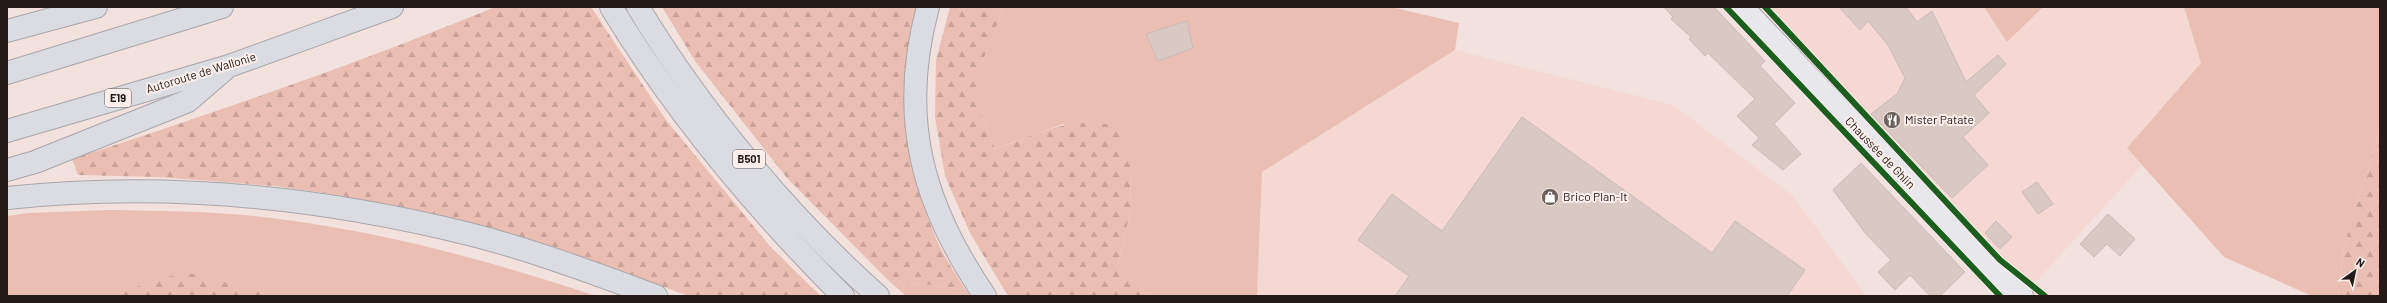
<svg xmlns="http://www.w3.org/2000/svg" width="2387" height="303" font-family="Barlow,sans-serif">
  <style>
    .built { fill: #f5d8d1 }
    .green { fill: #eabeb3 }
    .forest { fill: url(#forest-firs) }
    .building { fill: #dac8c3; stroke: #c8bbb8 }
    .lines { fill: none; stroke-linecap: round; stroke-linejoin: round }
    .primary-casing { stroke: #a9a6ab; stroke-width: 24 }
    .motorway-casing { stroke: #a9a6ab; stroke-width: 24 }
    .primary { stroke: #e8e8ec; stroke-width: 22 }
    .motorway { stroke: #dadce2; stroke-width: 22 }
    .cycleway-casing { stroke: #fbeeeb; stroke-width: 8 }
    .cycleway { stroke: #1b5e20; stroke-width: 6 }
    .labels { text-anchor: middle; stroke-width: 4; stroke-linejoin: round; paint-order: stroke }
    .shield { fill: #fbeeeb; stroke: #655a57; stroke-width: 1 }
    .shield-label { font-size: 11px; font-weight: bold; fill: #251a18 }
    .street-label { font-size: 12px; fill: #251a18; stroke: #fbeeeb }
    .poi-label { font-size: 12px; fill: #251a18; stroke: #fbeeeb; text-anchor: start }
  </style>
  <defs>
    <pattern id="forest-firs" width="22" height="20" patternUnits="userSpaceOnUse"><rect width="22" height="20" fill="#eabeb3"/><path d="M5 1l3.5 6h-7zM16 11l3.5 6h-7z" fill="#c9a399"/></pattern>
  </defs>
  <rect width="100%" height="100%" fill="#f2e1dd"/>
  <g class="built">
    <path d="M1742 7H1984L2007 42 2043 7H2184L2201 63 2127 148 2142 165 2023 296Z"/>
    <path d="M1455 50 1673 105 1793 196 1866 296H1257L1262 172Z"/>
  </g>
  <g class="green">
    <path d="M1004 7H1391L1459 23 1455 50 1262 172 1257 296H1149L1117 269 1131 208 1130 166 1063 124 995 149 981 114V65Z"/>
    <path d="M1984 7H2043L2007 42Z"/>
    <path d="M2184 7H2380V131L2344 246 2338 296H2312L2224 257 2127 148 2201 63Z"/>
    <path d="M109 210C160 211 212 211 263 217 377 230 487 260 596 296H7V216L29 213Z"/>
    <path d="M802 278 821 296H802Z"/>
    <path d="M888 280 965 289 971 296H906Z"/>
  </g>
  <g class="forest">
    <path d="M495 7H591L666 120 769 245 802 278V296H689L552 247 475 224 337 195 275 186 158 177 78 175 72 159C215 113 356 64 495 7Z"/>
    <path d="M662 7H918C897 85 904 162 935 236 942 255 955 272 965 289L888 280 787 178 695 61Z"/>
    <path d="M950 7H1004L981 65V114L995 149C1039 135 1071 113 1118 127L1130 166 1131 208 1117 269 1149 296H1009L1005 291 970 233 945 176 935 117 936 60Z"/>
    <path d="M2380 131V296H2338L2344 246Z"/>
    <path d="M184 272 279 296H108Z"/>
  </g>
  <g class="building">
    <path d="M1664 7H1714L1765 61 1760 66 1795 103 1774 124 1801 154 1783 170 1752 145 1759 138 1737 116 1755 99 1708 53 1705 56 1689 39 1691 37 1671 19 1673 17Z"/>
    <path d="M1839 7H1906L1917 22 1932 11 1966 82 1998 55 2006 64 1974 95 1989 113 1963 137 1988 165 1952 198 1871 114 1897 94 1905 78 1888 45 1868 21 1860 30Z"/>
    <path d="M1187 21 1193 48 1158 61 1146 34Z"/>
    <path d="M1522 117 1712 253 1735 221 1805 270 1787 296H1395L1409 276 1358 240 1392 194 1442 231Z"/>
    <path d="M1861 163 1965 272 1940 296H1930L1910 275 1895 290 1878 272 1891 260 1866 234 1833 190Z"/>
    <path d="M2037 182 2053 204 2038 214 2022 192Z"/>
    <path d="M2108 214 2135 239 2120 256 2107 244 2094 257 2080 244Z"/>
    <path d="M1996 221 2012 237 2000 249 1985 233Z"/>
  </g>
  <g class="lines">
    <defs>
      <path id="primary" d="M1742 7 1993 270 2022 296"/>
      <g id="motorway">
        <path d="M611 7C676 114 755 208 843 296"/>
        <path d="M638 7C700 110 788 216 878 296"/>
        <path d="M928 7C898 117 922 204 985 296"/>
        <path d="M7 31 96 7"/>
        <path d="M7 73 222 7"/>
        <path d="M7 131 229 66 392 7"/>
        <path d="M7 170 35 162 188 101 223 71"/>
        <path d="M7 198C163 181 321 197 473 235 535 251 596 274 656 296"/>
      </g>
    </defs>
    <use href="#primary" class="primary-casing"/>
    <use href="#motorway" class="motorway-casing"/>
    <use href="#primary" class="primary"/>
    <use href="#motorway" class="motorway"/>
    <defs>
      <g id="cycleway">
        <path d="M1726 7 2000 296"/>
        <path d="M1765 7 2000 260 2045 296"/>
      </g>
    </defs>
    <use href="#cycleway" class="cycleway-casing"/>
    <use href="#cycleway" class="cycleway"/>
  </g>
  <defs>
    <symbol id="restaurant-disc" viewBox="-11 -11 22 22"><circle r="9.5" fill="#6d605d" stroke="#fbeeeb"/><path d="M-5-6h1v4h1v-4h1v4h1v-4h1v5L-1.5 .5V6h-2V.5L-5-1ZM5-6V6H3V1.5H1.5Q1.5-4 5-6Z" fill="#fff"/></symbol>
    <symbol id="shop-disc" viewBox="-11 -11 22 22"><circle r="9.5" fill="#6d605d" stroke="#fbeeeb"/><path d="M-5-2.5h2.3a2.7 3.5 0 0 1 5.4 0H5L5.5 6h-11ZM-1.5-2.5h3a1.5 2.3 0 0 0-3 0Z" fill="#fff"/></symbol>
  </defs>
  <g fill-rule="evenodd">
    <use href="#restaurant-disc" x="1882" y="110" width="20" height="20"/>
    <use href="#shop-disc" x="1540" y="187" width="20" height="20"/>
  </g>
  <g class="labels">
    <g class="shield">
      <rect x="105" y="89" width="26" height="18" rx="3"/>
      <rect x="733" y="150" width="32" height="18" rx="3"/>
    </g>
    <g class="shield-label">
      <text x="118" y="102">E19</text>
      <text x="749" y="163">B501</text>
    </g>
    <g class="street-label">
      <text transform="translate(201 73) rotate(-17)" y="4">Autoroute de Wallonie</text>
      <text transform="translate(1880 153) rotate(46)" y="4">Chaussée de Ghlin</text>
    </g>
    <g class="poi-label">
      <text x="1905" y="124">Mister Patate</text>
      <text x="1563" y="201">Brico Plan-It</text>
    </g>
  </g>
  <rect width="2387" height="303" fill="none" stroke="#251a18" stroke-width="16"/>
  <g transform="translate(2355 271) rotate(33)" stroke="#fbeeeb" stroke-width="3" paint-order="stroke">
  <path d="M0-3L7 15L0 10L-7 15Z" fill="#251a18"/>
  <text y="-6" font-size="11" font-weight="bold" text-anchor="middle" fill="#251a18">N</text>
  </g>
</svg>
